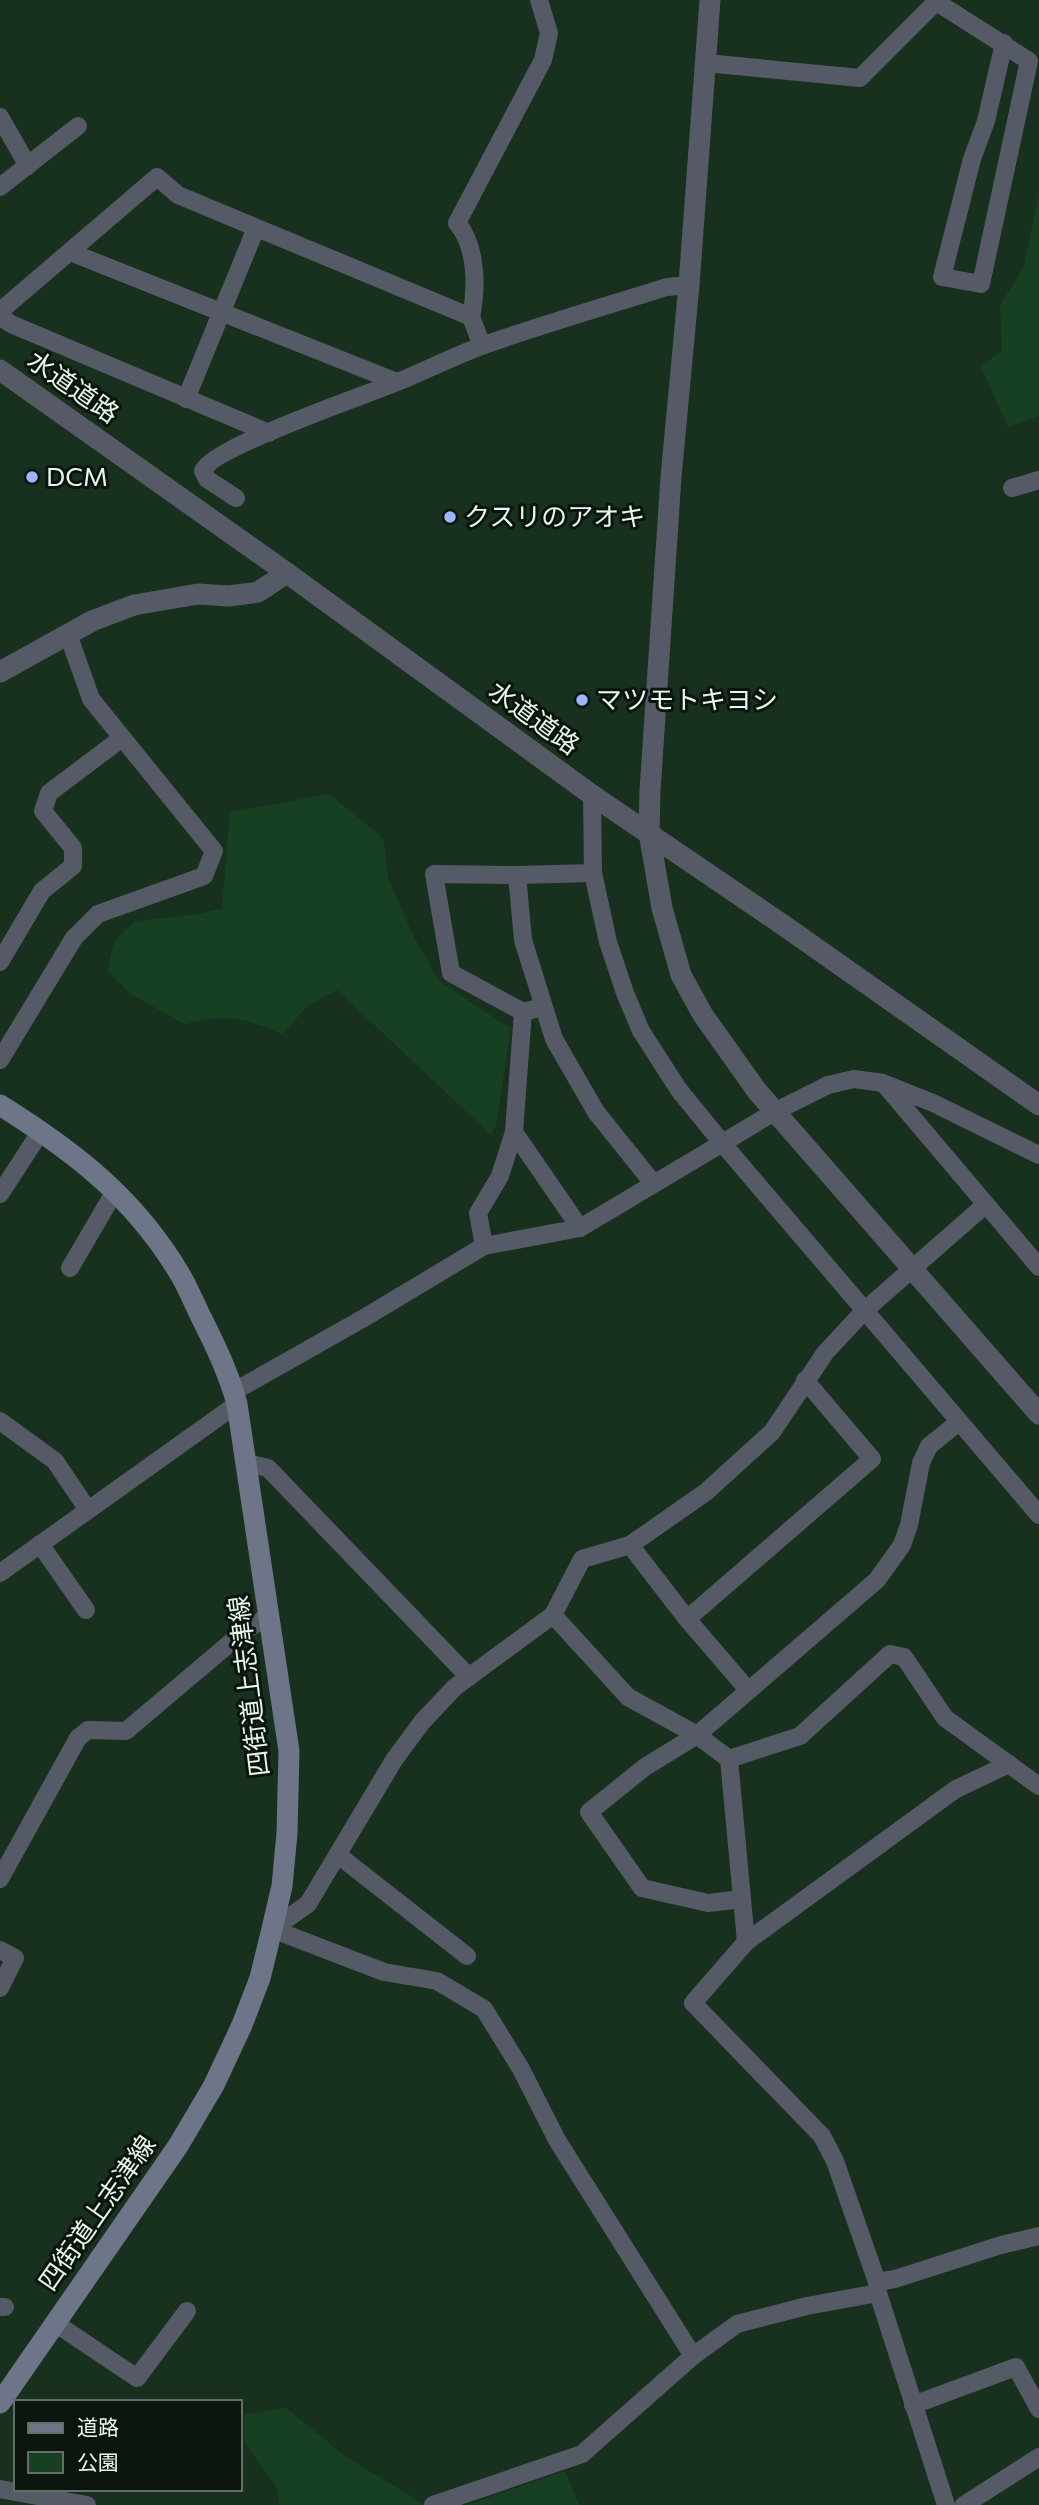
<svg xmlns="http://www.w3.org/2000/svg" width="1039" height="2505" font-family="Commissioner,'Noto Sans JP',sans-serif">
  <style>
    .green { fill: #174023 }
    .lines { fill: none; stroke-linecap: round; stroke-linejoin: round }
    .minor { stroke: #565a66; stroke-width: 18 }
    .tertiary { stroke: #565a66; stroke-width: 21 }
    .secondary { stroke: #6f7588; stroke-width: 21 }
    .poi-dot { fill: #9eb4fd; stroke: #0b150d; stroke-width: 2.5 }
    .labels { text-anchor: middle; stroke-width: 6; stroke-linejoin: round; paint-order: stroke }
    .street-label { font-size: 26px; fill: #e8f7eb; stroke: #0b150d }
    .poi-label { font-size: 26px; fill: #e8f7eb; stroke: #0b150d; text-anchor: start }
  </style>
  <rect width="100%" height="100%" fill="#18301e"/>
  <g class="green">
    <path d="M1039 194V416L1008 427 981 367 1002 350 1000 305 1024 266Z"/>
    <path d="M329 794 383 838 388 878 412 933 438 980 511 1029 496 1125 491 1135 337 990 309 1005 282 1034C241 1018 228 1013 185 1024L132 995 107 971 115 940 135 921 199 914 222 908 230 812Z"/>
    <path d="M285 2407 345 2456 425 2505H279L278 2490 244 2442V2415Z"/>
    <path d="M565 2471 579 2505H467Z"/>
  </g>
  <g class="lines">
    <g class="minor">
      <path d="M935 1 1029 61 981 284 942 277 972 159 986 121 1004 43"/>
      <path d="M706 63 860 78 938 0"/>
      <path d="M0 117 28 166"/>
      <path d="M0 187 78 126"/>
      <path d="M70 252 397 382"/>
      <path d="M0 314 5 307 157 177 178 195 471 317 482 346"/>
      <path d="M0 316 11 324 269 433"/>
      <path d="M471 317C477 289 477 246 457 223L543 60 549 33 539 0"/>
      <path d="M186 399 256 228"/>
      <path d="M1012 488 1039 480"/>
      <path d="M236 498 207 479 203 471C211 448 365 395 395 383 425 371 454 356 484 345 544 324 606 306 667 287L689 285"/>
      <path d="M592 795 593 873 608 942 625 993 641 1031 679 1090 723 1144 1039 1515"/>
      <path d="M517 875 523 940 554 1039 596 1112 653 1183"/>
      <path d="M0 962 42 891 73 866V848L43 811 49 793 122 738"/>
      <path d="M543 1007 523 1012 451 973 434 874 517 875 593 873"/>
      <path d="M0 1060 74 938 98 914 204 876 214 851 91 699 68 634"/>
      <path d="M885 1085 1039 1267"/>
      <path d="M514 1132 580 1228"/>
      <path d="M0 1194 41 1131"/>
      <path d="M484 1246 478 1213 500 1176 514 1132 523 1012"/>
      <path d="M70 1268 115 1191"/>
      <path d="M233 1392 364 1318 484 1246 580 1228 776 1111 828 1085 854 1079 883 1083 933 1103 1039 1155"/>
      <path d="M0 1421 55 1461 88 1510"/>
      <path d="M247 1463 268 1468 469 1677"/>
      <path d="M40 1544 86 1610"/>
      <path d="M630 1545 687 1619 748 1690"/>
      <path d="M0 1573 237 1404"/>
      <path d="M553 1615 628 1697 697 1735 729 1759 800 1736 890 1654 904 1657 945 1718 1039 1786"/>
      <path d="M687 1619 872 1459 805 1380"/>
      <path d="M729 1759 746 1942"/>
      <path d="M338 1855 467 1956"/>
      <path d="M0 1879 78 1738 88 1730 126 1731 243 1632 270 1615"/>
      <path d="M742 1899 708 1903 642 1888 589 1812 645 1767 697 1735 877 1580 902 1545 909 1525 921 1463 929 1446 959 1422"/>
      <path d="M272 1929 308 1904 394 1760 422 1722 455 1687 553 1615 582 1559 630 1545 706 1492 772 1432 825 1353 864 1311 985 1205"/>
      <path d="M272 1929 384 1972 437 1981 484 2009 521 2069 557 2140 693 2356"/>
      <path d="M0 1950 15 1958 0 1988"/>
      <path d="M877 2282 895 2279 1001 2245 1039 2236"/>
      <path d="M0 2307H5"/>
      <path d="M55 2323 137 2378 187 2311"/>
      <path d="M913 2405 1016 2367 1039 2409"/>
      <path d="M0 2489 87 2505"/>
      <path d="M433 2505 582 2454 693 2356 737 2324 807 2306 878 2293"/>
      <path d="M946 2505 878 2293 877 2282 835 2161 822 2136 693 2003 746 1942 956 1789 1009 1764"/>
      <path d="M964 2505 1039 2457"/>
    </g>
    <g class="tertiary">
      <path d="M710 0 689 285 671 477 650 791 649 833 662 908 681 975 703 1015 757 1091 1039 1414"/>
      <path d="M0 370 287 573 592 795 786 927 1039 1105"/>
      <path d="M0 672 92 621 134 605 198 594 229 596 258 592 287 573"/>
    </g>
    <path class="secondary" d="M0 1105C75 1152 135 1198 181 1276 189 1290 195 1305 202 1319 216 1347 229 1374 237 1404L289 1751 287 1833 282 1886 272 1929 260 1978 242 2025 214 2085 178 2146 0 2403"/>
  </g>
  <g class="poi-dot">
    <circle cx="32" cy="477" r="7"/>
    <circle cx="450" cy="517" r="7"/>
    <circle cx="582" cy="700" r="7"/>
  </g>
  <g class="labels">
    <g class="street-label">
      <text transform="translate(73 387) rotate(35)" y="9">水道道路</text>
      <text transform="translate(534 718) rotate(36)" y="9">水道道路</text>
      <text transform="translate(249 1686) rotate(-97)" y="9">四街道上志津線</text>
      <text transform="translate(97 2213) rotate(-55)" y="9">四街道上志津線</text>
    </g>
    <g class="poi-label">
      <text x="46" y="486">DCM</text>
      <text x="464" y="526">クスリのアオキ</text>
      <text x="596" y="709">マツモトキヨシ</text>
    </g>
  </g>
  <rect x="14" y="2400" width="228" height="91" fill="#0b150d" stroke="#636f66" stroke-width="2"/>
  <rect x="28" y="2423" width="35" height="10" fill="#6f7588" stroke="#636f66" stroke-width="2"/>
  <text x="77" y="2435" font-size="21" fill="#e8f7eb">道路</text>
  <rect x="28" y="2452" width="35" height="21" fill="#174023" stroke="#636f66" stroke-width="2"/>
  <text x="77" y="2470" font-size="21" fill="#e8f7eb">公園</text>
</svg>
